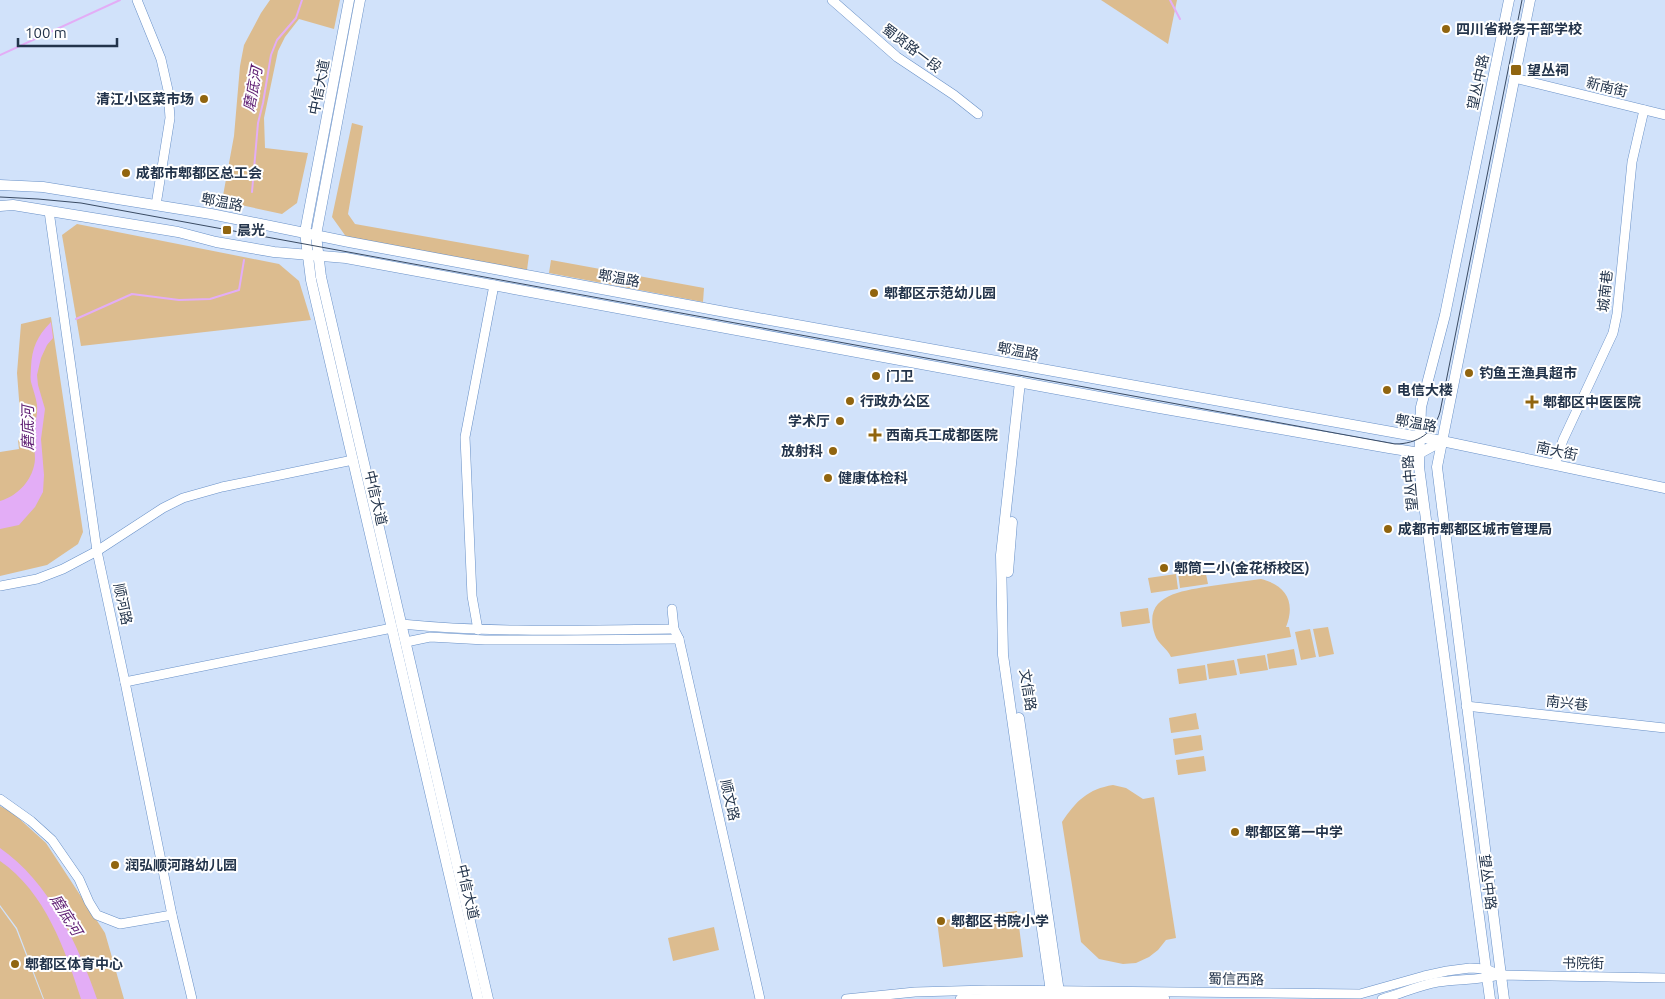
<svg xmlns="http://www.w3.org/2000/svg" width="1665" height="999" font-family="Ubuntu,'Noto Sans SC',sans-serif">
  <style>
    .green { fill: #dcbc8f }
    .water { fill: #e3adf6 }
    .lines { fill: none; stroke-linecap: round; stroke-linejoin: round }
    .stream { stroke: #e3adf6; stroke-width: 2 }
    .minor-casing { stroke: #6890c7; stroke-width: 10 }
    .major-casing { stroke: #6890c7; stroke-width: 11 }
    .minor { stroke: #fff; stroke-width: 9 }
    .major { stroke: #fff; stroke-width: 10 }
    .tram { stroke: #3a4b63; stroke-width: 1 }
    .poi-dot { fill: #91650f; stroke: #fff; stroke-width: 2 }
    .labels { text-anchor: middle; stroke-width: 4; stroke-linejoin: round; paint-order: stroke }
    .poi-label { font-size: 14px; font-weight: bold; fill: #23344b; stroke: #fff; text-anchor: start }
    .street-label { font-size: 14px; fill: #23344b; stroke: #fff }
    .water-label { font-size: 15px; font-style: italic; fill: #5f1f73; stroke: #fff }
  </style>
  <rect width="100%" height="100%" fill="#d1e2fa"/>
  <g class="green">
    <path d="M270 0H340L334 29 299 19 285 37 278 51 264 118 265 148 308 153 297 203 282 214 222 201 234 136 240 66 244 45 261 13Z"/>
    <path d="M1101 0H1177L1168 44Z"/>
    <path d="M352 123 363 126 348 214 355 224 529 255 527 270 347 238 332 217Z"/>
    <path d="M77 224 279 264 299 281 311 320 81 346 62 235Z"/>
    <path d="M551 260 704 288 703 302 549 273Z"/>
    <path d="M51 317 83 532 78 544 47 565 0 576V452L19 449 18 440 22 439 17 373 21 324Z"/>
    <path d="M1205 569 1208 584 1180 588 1178 573Z"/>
    <path d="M1176 574 1178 589 1151 593 1148 578Z"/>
    <path d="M1261 579C1286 585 1296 602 1286 627H1289L1291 637 1171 657C1167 648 1158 644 1155 635 1141 594 1183 591 1211 586 1227 584 1244 581 1261 579Z"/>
    <path d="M1148 608 1150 623 1122 627 1120 612Z"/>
    <path d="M1328 627 1334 654 1319 657 1313 629Z"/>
    <path d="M1310 629 1316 657 1301 660 1295 632Z"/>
    <path d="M1294 649 1297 665 1269 669 1267 654Z"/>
    <path d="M1265 655 1268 670 1240 674 1237 659Z"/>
    <path d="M1234 660 1237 675 1209 679 1207 664Z"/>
    <path d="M1205 665 1207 680 1179 684 1177 669Z"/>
    <path d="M1196 713 1199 729 1171 733 1169 718Z"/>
    <path d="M1201 735 1203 750 1175 755 1173 739Z"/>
    <path d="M1204 756 1206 771 1178 775 1176 760Z"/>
    <path d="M1113 785 1126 788 1143 799 1154 797 1176 938 1166 940 1158 950 1149 957 1136 963 1123 964 1099 959 1081 942 1062 822C1076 801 1088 789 1113 785Z"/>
    <path d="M0 806 13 813 46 843 105 933 124 999H44L17 928 0 905Z"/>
    <path d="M0 907 16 929 43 999H0Z"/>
    <path d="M1017 911 1023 957 943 967 937 921Z"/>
    <path d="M714 927 719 950 673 961 668 938Z"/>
  </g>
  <g class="water">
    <path d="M51 322 53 338 47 345 41 358 37 375 38 385 45 409 41 439 44 475 43 492 35 507 19 525 0 529V501C18 496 34 479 35 459 35 451 33 444 34 436 34 425 38 416 37 405 36 397 33 390 31 382 30 377 31 372 31 367 32 348 37 336 51 322Z"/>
    <path d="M0 848C49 882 78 944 97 999H81C65 949 45 892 0 861Z"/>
  </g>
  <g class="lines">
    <g class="stream">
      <path d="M1170 0 1180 19"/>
      <path d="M0 55 120 0"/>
      <path d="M252 192 258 123 263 103 271 55 277 40 296 18 302 0"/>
      <path d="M76 319 132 294 179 300 210 299 239 290 244 260"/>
    </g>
    <defs>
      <g id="minor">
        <path d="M137 0 161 59 168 90 170 118 156 205"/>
        <path d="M832 0 897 57 954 95 978 114"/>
        <path d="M1514 78 1665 115"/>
        <path d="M49 211 97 551 125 682 172 915 192 999"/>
        <path d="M1555 464 1563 440 1613 333 1617 314 1632 162 1644 110"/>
        <path d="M0 586 37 579 63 569 97 551 163 508 183 498 222 487 353 460"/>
        <path d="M672 609 674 629 679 639 760 999"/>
        <path d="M401 624C492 633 583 630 674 629"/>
        <path d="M478 630 472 596 465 437 494 285"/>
        <path d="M406 642 430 637 485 640H559L679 639"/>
        <path d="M125 682 392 628"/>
        <path d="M1466 706 1665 728"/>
        <path d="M0 799 31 821 52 840 79 879 89 902 97 915 120 924 172 915"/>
        <path d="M846 999 915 992 988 990 1360 994 1424 976 1447 971 1470 968 1486 969 1500 975"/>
        <path d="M960 999 1060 997 1165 999"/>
        <path d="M1382 999C1401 994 1419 985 1438 982 1459 979 1480 980 1500 975L1665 978"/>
      </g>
      <g id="major">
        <path d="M349 0 305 232 311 280 478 999"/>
        <path d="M360 0 316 235 321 277 488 999"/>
        <path d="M0 185 43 187 211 214 349 242 736 314 1442 441 1665 488"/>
        <path d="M0 206 13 205 178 232 216 242 274 252 346 258 1154 407 1389 448 1420 453 1442 441"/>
        <path d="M1020 382 1001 555 1003 655 1052 999"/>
        <path d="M1008 572 1012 522"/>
        <path d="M1019 718 1060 999"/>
        <path d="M1490 999 1419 467 1421 407 1445 315 1509 0"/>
        <path d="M1504 999 1437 467 1530 0"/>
      </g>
    </defs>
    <use href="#minor" class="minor-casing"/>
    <use href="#major" class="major-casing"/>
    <use href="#minor" class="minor"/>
    <use href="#major" class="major"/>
    <path class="tram" d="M0 197 38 199 81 203 1395 444C1417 444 1434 433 1440 412L1522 0"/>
  </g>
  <g class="poi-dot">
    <circle cx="1446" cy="29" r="5"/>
    <rect x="1510" y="64" width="12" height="12" rx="2.5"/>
    <circle cx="204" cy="99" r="5"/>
    <circle cx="126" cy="173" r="5"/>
    <rect x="222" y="225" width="10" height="10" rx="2.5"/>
    <circle cx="874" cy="293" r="5"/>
    <circle cx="1469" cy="373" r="5"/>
    <circle cx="876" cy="376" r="5"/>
    <circle cx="1387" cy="390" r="5"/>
    <circle cx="850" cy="401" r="5"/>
    <path d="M1529.5 394.5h5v5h5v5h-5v5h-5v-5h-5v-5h5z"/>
    <circle cx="840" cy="421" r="5"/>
    <path d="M872.5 427.5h5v5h5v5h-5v5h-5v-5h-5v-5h5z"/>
    <circle cx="833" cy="451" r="5"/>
    <circle cx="828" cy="478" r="5"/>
    <circle cx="1388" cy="529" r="5"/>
    <circle cx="1164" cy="568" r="5"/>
    <circle cx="1235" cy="832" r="5"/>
    <circle cx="115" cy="865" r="5"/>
    <circle cx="941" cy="921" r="5"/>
    <circle cx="15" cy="964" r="5"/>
  </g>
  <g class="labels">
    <g class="poi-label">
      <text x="1456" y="34">四川省税务干部学校</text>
      <text x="1527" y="75">望丛祠</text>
      <text x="194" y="104" text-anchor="end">清江小区菜市场</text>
      <text x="136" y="178">成都市郫都区总工会</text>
      <text x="237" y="235">晨光</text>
      <text x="884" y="298">郫都区示范幼儿园</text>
      <text x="1479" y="378">钓鱼王渔具超市</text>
      <text x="886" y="381">门卫</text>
      <text x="1397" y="395">电信大楼</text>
      <text x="860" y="406">行政办公区</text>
      <text x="1543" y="407">郫都区中医医院</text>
      <text x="830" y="426" text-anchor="end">学术厅</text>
      <text x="886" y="440">西南兵工成都医院</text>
      <text x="823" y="456" text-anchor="end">放射科</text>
      <text x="838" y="483">健康体检科</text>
      <text x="1398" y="534">成都市郫都区城市管理局</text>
      <text x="1174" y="573">郫筒二小(金花桥校区)</text>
      <text x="1245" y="837">郫都区第一中学</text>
      <text x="125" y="870">润弘顺河路幼儿园</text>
      <text x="951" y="926">郫都区书院小学</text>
      <text x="25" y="969">郫都区体育中心</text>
    </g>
    <g class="street-label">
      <text transform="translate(912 48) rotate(37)" y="5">蜀贤路一段</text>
      <text transform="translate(1478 82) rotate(-78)" y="5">望丛中路</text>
      <text transform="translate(319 87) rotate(-79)" y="5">中信大道</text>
      <text transform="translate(1607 87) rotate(14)" y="5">新南街</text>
      <text transform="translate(222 202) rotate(11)" y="5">郫温路</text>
      <text transform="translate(619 278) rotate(10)" y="5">郫温路</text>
      <text transform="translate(1605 291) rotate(-84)" y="5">城南巷</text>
      <text transform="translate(1018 351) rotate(11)" y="5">郫温路</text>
      <text transform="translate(1416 423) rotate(10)" y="5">郫温路</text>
      <text transform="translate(1557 451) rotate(12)" y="5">南大街</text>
      <text transform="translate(1410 483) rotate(-95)" y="5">望丛中路</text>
      <text transform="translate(376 498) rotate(77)" y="5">中信大道</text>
      <text transform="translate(123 604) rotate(78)" y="5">顺河路</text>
      <text transform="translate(1028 690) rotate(81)" y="5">文信路</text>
      <text transform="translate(1567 703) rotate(6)" y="5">南兴巷</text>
      <text transform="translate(730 800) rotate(77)" y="5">顺文路</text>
      <text transform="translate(1488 882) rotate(83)" y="5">望丛中路</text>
      <text transform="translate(468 892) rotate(77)" y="5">中信大道</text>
      <text transform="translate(1583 963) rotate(1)" y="5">书院街</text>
      <text transform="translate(1236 979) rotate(1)" y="5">蜀信西路</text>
    </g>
    <g class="water-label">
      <text transform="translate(253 89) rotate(-79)" y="5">磨底河</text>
      <text transform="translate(28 428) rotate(-90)" y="5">磨底河</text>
      <text transform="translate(66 915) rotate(58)" y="5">磨底河</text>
    </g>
  </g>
  <path d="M18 38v8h99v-8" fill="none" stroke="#23344b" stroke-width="2.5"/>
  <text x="25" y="38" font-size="15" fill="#23344b" stroke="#ffffff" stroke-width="4" paint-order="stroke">100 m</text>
</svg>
